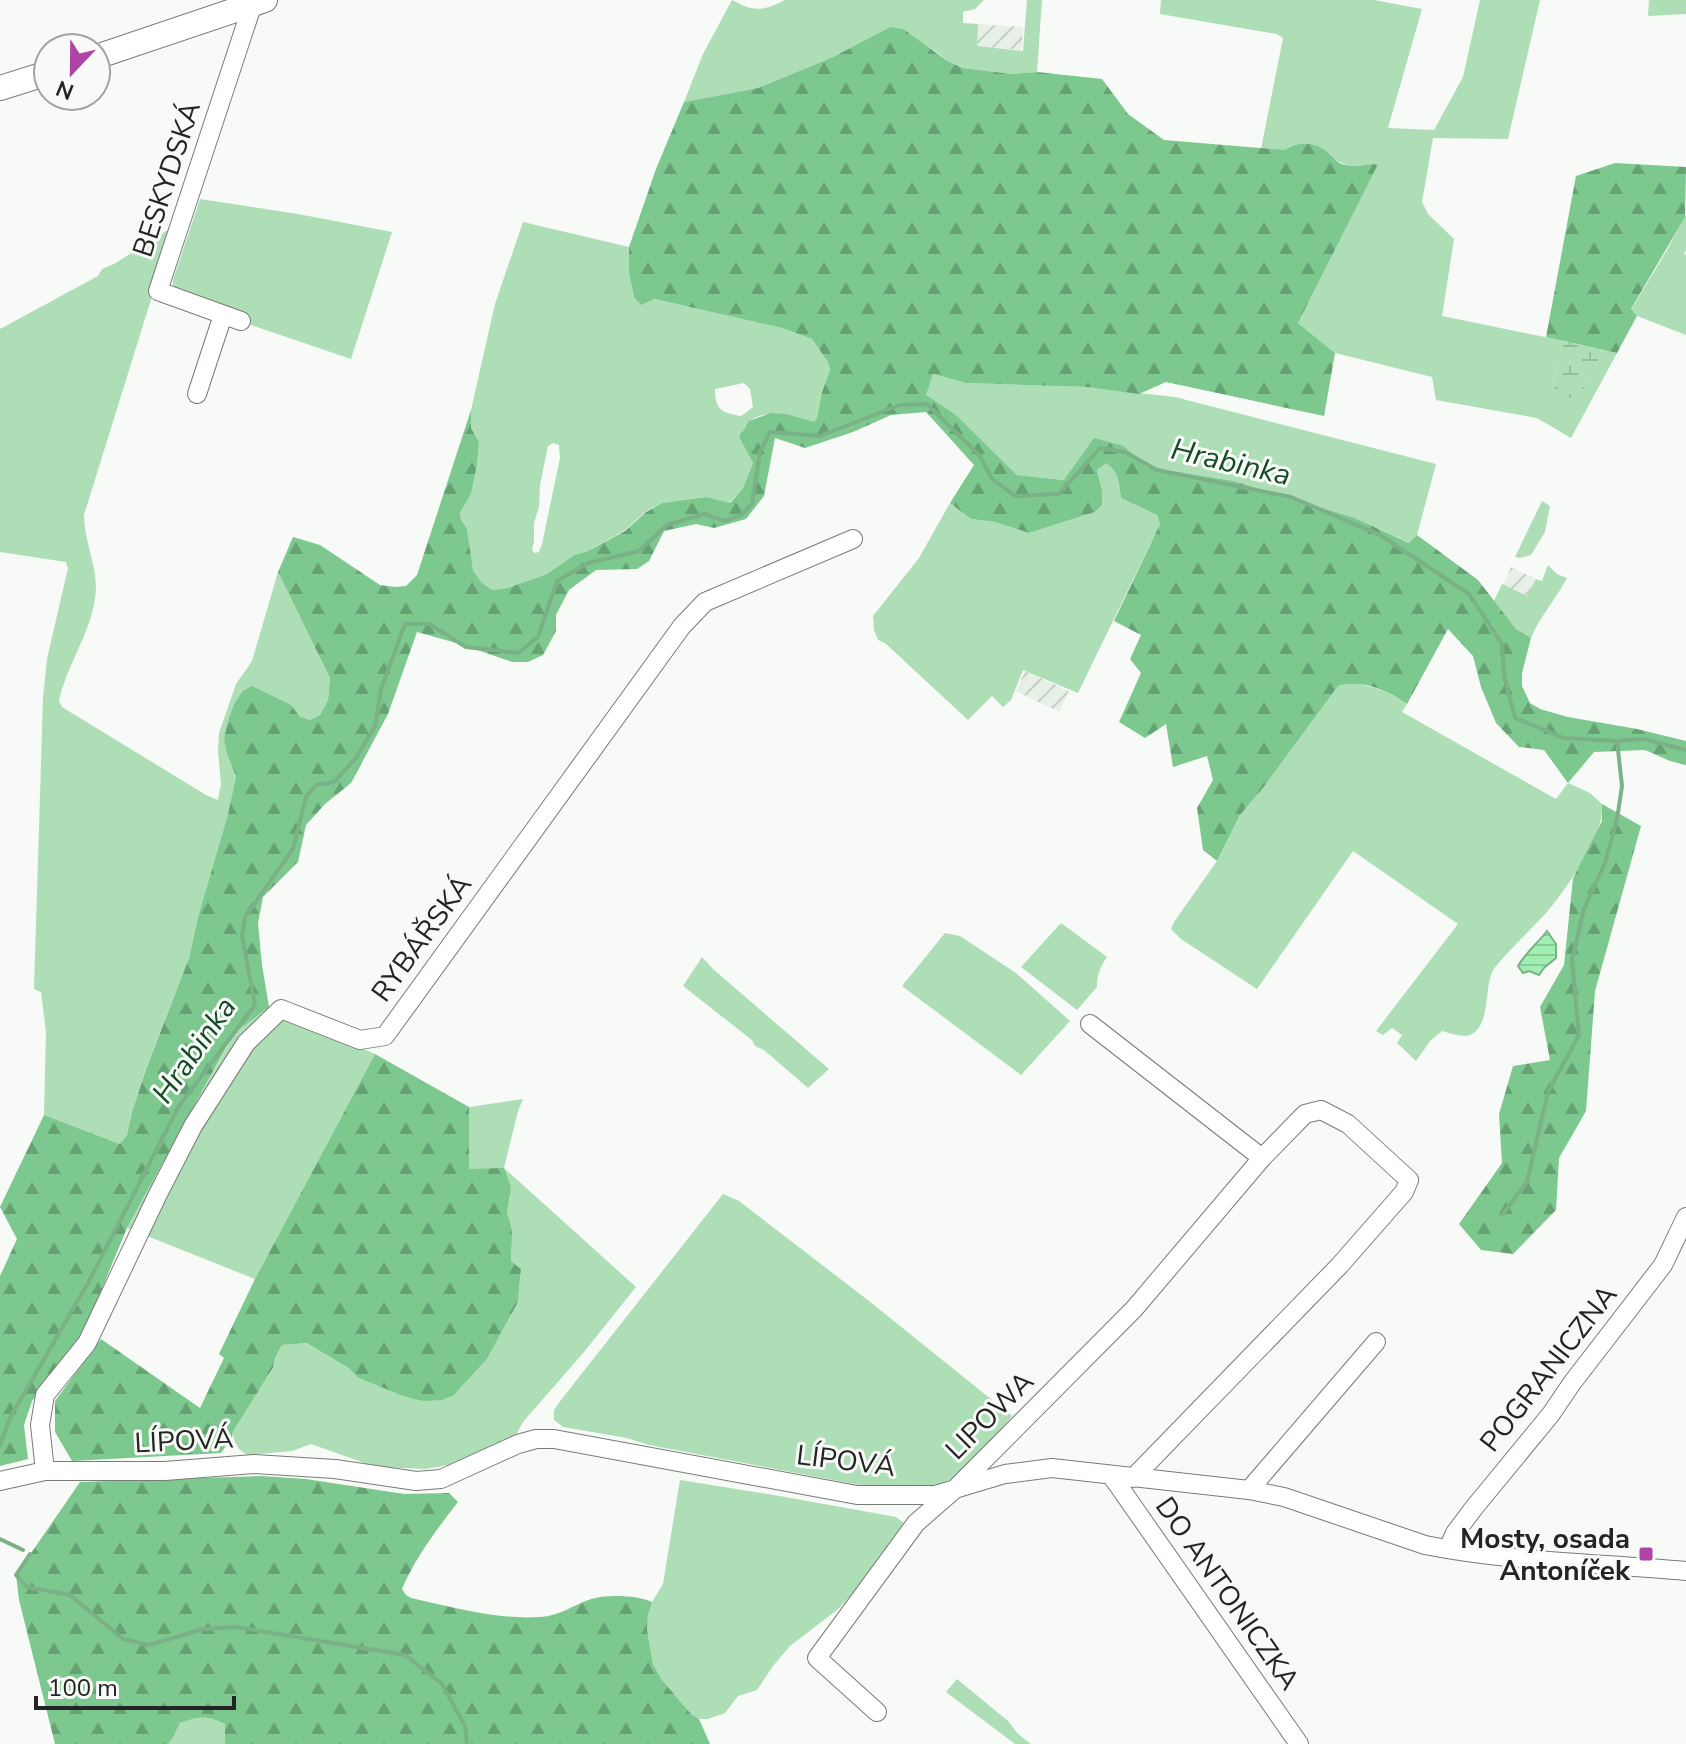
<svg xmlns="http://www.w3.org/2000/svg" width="1686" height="1744" font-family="'Nunito Sans',sans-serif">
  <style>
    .industrial { fill: url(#industrial-furrows) }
    .green { fill: #addeb6; fill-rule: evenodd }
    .forest { fill: url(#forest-firs) }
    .wetland { fill: url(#wetland-marsh) }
    .water { fill: url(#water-rules); stroke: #7bb187; stroke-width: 2 }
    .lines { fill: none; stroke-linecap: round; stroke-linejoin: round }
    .stream { stroke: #7bb187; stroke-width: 4 }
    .minor-casing { stroke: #797b79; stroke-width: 20 }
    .major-casing { stroke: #797b79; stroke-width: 26 }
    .minor { stroke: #fff; stroke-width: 18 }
    .major { stroke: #fff; stroke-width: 24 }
    .poi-dot { fill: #ad44a6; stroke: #f7faf7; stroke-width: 3 }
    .labels { text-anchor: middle; stroke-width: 6; stroke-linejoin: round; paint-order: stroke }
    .street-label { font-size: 28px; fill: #232423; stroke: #f7faf7 }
    .poi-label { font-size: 28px; font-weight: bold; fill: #232423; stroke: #f7faf7; text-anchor: end }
    .water-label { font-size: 30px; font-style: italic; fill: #144b25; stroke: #f7faf7 }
  </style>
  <defs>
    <pattern id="industrial-furrows" width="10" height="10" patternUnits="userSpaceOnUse" patternTransform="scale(2)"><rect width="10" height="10" fill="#e6f0e7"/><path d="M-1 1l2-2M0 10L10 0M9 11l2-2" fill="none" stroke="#c5cec6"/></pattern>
    <pattern id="forest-firs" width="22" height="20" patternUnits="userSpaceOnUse" patternTransform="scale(2)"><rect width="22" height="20" fill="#7dc88e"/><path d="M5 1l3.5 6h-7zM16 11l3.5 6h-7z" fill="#66a274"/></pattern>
    <pattern id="wetland-marsh" width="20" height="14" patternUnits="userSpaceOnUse" patternTransform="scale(2)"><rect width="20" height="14" fill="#addeb6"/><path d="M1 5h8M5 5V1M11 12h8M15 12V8" fill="none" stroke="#95be9c"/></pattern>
    <pattern id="water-rules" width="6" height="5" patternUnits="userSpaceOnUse" patternTransform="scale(2)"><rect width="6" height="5" fill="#a1eeb2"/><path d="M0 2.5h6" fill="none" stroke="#8acc99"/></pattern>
  </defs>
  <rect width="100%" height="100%" fill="#f7faf7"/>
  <g class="industrial">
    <path d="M978 24 1023 27 1022 50 976 46Z"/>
    <path d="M1511 567 1536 579 1527 596 1503 585Z"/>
    <path d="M1025 671 1069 691 1059 712 1016 691Z"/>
  </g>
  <g class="green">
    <path d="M732 0C738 2 744 7 751 8 763 11 775 5 785 0H984L975 9 963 12V23L978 24 977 46 1023 51 1027 0H1042L1037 72 1011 74 963 68 949 62 935 51 890 27 833 57 758 88 684 102 703 54Z"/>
    <path d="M1161 0H1374L1422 9 1388 128 1434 130 1463 77 1480 0H1540L1508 139 1433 138 1422 202 1428 214 1454 239 1442 316 1564 341 1552 384 1561 395 1578 398 1604 350 1617 353 1571 438 1537 418 1436 400 1432 377 1335 353 1298 323 1377 164C1360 165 1341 170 1330 153L1261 149 1283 38 1277 34 1160 14Z"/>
    <path d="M1649 0H1686V14L1648 16Z"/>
    <path d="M200 199 298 214 392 232 351 359 251 325 247 316 179 292 173 285V280Z"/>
    <path d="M1686 214V250L1684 254 1686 255V335L1637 316 1631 310 1667 250Z"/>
    <path d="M523 222 629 247V273L634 297 653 299 782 328 812 339 828 362 830 370 822 392 817 417 813 423C795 417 768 407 750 421 746 424 742 433 739 437L753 463 743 488 729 503 705 497 662 503 646 511 625 530 588 551 574 555 547 574 507 588 492 590 482 583 472 571 467 529 461 521 460 513 471 494 477 465 479 442 471 428V410L495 304ZM744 383 750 389 753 407 741 416C722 413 715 410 715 389ZM553 443 559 445 560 458 542 544 539 552 535 553 532 550 534 542V523L539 507 540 485 548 446Z"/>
    <path d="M168 230 172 232 84 515C84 540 96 563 96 589 94 629 67 663 59 701L62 707 206 795 218 800 221 784 218 752 219 733 236 684 252 661 278 572 330 678 328 700 320 715 310 720 234 704 224 739 236 776 228 814 198 917 189 958 146 1068 132 1112 127 1135 120 1144 44 1115 46 1032 41 992 34 989 43 698 47 659 68 568 66 562 0 552V329L98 276 102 269 114 264Z"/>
    <path d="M933 374 966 383 1087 387 1175 397 1436 464 1417 535 1410 543 1355 518 1234 481 1145 467 1124 446 1064 480 1017 475 955 414 925 395Z"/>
    <path d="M1106 462C1119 471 1119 484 1121 498L1157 515 1160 524 1078 693 1023 670 1011 700 1003 707 992 696 968 720 885 643 878 640 874 630 873 616 919 558 950 503 971 519 995 522 1029 533 1095 512 1102 505V490L1097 470Z"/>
    <path d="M1542 501 1550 506 1545 532 1531 555 1520 558 1515 557Z"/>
    <path d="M1548 565 1557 574 1567 578C1556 599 1540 616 1531 638L1516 629 1494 601 1502 584 1527 596 1536 579 1542 581Z"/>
    <path d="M1350 683C1371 685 1389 692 1407 704L1402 712 1556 799 1568 783 1590 793 1602 804C1603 822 1596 835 1588 850 1576 873 1563 893 1547 912 1530 930 1512 947 1496 966 1482 982 1493 1021 1472 1034 1464 1039 1451 1033 1442 1031L1431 1040 1416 1061 1397 1043 1402 1035 1392 1028 1383 1035 1376 1031 1458 924 1353 851 1257 989 1181 939 1171 929 1174 922 1217 861 1240 815 1263 788 1338 686Z"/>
    <path d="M1061 923 1107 957C1101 965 1096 977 1097 987L1077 1010 1021 967Z"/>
    <path d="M945 933 960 936 1016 973 1070 1021 1021 1075 902 986Z"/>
    <path d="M702 957 713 969 829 1069 808 1088 764 1050 755 1046 752 1040 683 986Z"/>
    <path d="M269 1007 375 1054 255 1279 127 1228 235 1032Z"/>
    <path d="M523 1099 518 1111 504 1168 636 1287 584 1352 523 1422 516 1435 460 1463 425 1469 376 1467 311 1444 292 1451 247 1455 239 1449 234 1440 232 1431 273 1369 275 1358 282 1345 305 1343 350 1369 357 1377 454 1395 487 1359 518 1302 521 1270 511 1261C511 1245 515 1228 507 1214L511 1187 469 1169V1107Z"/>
    <path d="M723 1194 739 1201 869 1301 1012 1416 995 1436 953 1478C930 1490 906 1489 881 1489L649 1445 627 1438 563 1427 554 1420V1410L561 1400Z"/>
    <path d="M680 1480 774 1495 896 1517 905 1524 857 1590 837 1610 790 1646 773 1666 757 1690 738 1696 725 1713 708 1719H699L691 1714 662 1680 653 1664 647 1629 648 1615 649 1607 663 1584Z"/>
    <path d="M957 1679 1008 1721 1018 1734 1031 1744H1015L946 1692Z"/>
    <path d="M197 1716 214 1719 225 1724V1744H168L173 1738 180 1723Z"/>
  </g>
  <g class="forest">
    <path d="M890 27 903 29 949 62 963 68 1011 74 1037 72 1102 79 1128 114 1164 140 1285 150C1299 140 1318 142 1331 155 1336 160 1338 164 1346 165 1356 167 1368 164 1378 164L1298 323 1335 353 1324 416 1166 382 1139 394 1087 387 966 383 933 374 926 395 955 414 1017 475 1064 480 1094 438 1124 446 1146 467 1234 481 1355 518 1409 543 1417 535 1478 580 1516 629 1531 638 1522 673V686L1530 703 1540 709 1568 717 1637 729 1686 741V765L1670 761 1645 750 1594 752 1568 783 1544 750 1519 747 1496 723 1481 687 1473 656 1448 629 1407 704C1386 690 1362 679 1338 686L1263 788 1240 815 1217 861 1203 850 1197 808 1213 780 1207 756 1173 767 1166 724 1145 738 1119 722 1141 673 1130 659 1141 635 1114 621 1160 524 1157 515 1121 498C1119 484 1119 471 1106 463L1097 470 1102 490V505L1095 512 1029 533 995 522 971 519 950 503 974 465 926 412 891 415 853 432 805 448 775 438 764 496 746 519 714 528 696 524 664 531 649 561 637 569 596 570 569 590 556 615V631L543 655 528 662H512L460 644 417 632 388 714 351 783 325 804 306 825 298 862 263 897 258 923 262 965 269 1007 234 1033 127 1228 103 1286 86 1333 32 1401 24 1425 28 1459 0 1466V1276L17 1239 0 1207 44 1115 120 1144 127 1135 132 1112 146 1069 189 958 198 917 228 814 236 776 227 753 224 739 228 721 234 704 243 691 252 686 291 705 300 717 310 720 320 715 328 700 330 678 278 572 293 537 320 545 380 585 395 587 406 586 417 575 471 410V428L479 442 477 465 471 494 460 513 461 520 467 529 473 571 482 583 492 590 507 588 547 574 574 555 588 551 625 531 646 512 662 503 706 497 730 503 743 488 753 463 739 437 749 421 771 413 786 414 814 422 817 417 822 392 830 370 828 362 812 339 782 328 654 299 641 305 634 297 629 273V247L656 169 684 102 758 88 833 57Z"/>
    <path d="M1615 163 1686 167 1685 217 1631 309 1637 316 1617 353 1546 337 1576 176Z"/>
    <path d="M1602 804 1641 826 1595 991 1586 1111 1559 1158 1556 1210 1513 1254 1481 1250 1459 1224 1502 1163 1499 1114 1513 1066 1550 1060 1540 1007 1564 965 1573 878 1602 821Z"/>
    <path d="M375 1054 469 1107V1169L504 1168 511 1187 507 1214C515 1228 511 1245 511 1261L521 1269 518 1302 487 1359 454 1395 442 1400 423 1401 403 1396 357 1377 350 1369 306 1343 282 1345 275 1358 273 1368 233 1431 232 1437 221 1453 72 1461 55 1432V1401L101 1339 200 1408 224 1358 219 1354 255 1279Z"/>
    <path d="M261 1476 306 1479 404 1494 449 1493 458 1502C437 1529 415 1558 402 1589L406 1595 411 1598C452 1607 497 1620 540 1617 560 1616 573 1605 591 1599 606 1594 639 1595 652 1602L648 1615 647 1629 653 1664 662 1680 691 1714 699 1719 710 1744H225V1724C206 1715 199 1716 180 1723L173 1738 168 1744H55L19 1600 16 1575 80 1482Z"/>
  </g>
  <path class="wetland" d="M1564 341 1604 350 1578 399 1560 395 1552 384Z"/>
  <path class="water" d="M1547 931 1556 944V958L1544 968 1539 975 1529 971 1523 973 1518 966C1526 952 1538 943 1547 931Z"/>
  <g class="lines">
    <g class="stream">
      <path d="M1502 1215 1527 1182 1548 1092 1579 1035 1572 960 1584 909 1605 863 1617 819 1622 786 1617 741"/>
      <path d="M0 1445 10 1418 88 1283 179 1106 255 1005 242 936 245 917 293 849 306 797 316 785 334 782 356 758 375 726 381 689 405 624H429L466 647 518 653 538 637 557 581 588 563 639 551 667 525 704 514 725 521 741 515 752 504 760 452 770 432 820 436 900 405 927 404 980 456 992 479 1015 496 1059 494 1100 448 1125 452 1157 470 1291 497 1380 535 1469 594 1502 644 1504 675 1515 718 1564 738 1617 741 1644 739 1686 750"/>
      <path d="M0 1539 23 1550"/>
      <path d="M30 1554 16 1575 27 1587 70 1595 123 1639 149 1645 203 1629 236 1627 405 1655 442 1684 465 1726 467 1744"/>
    </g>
    <defs>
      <g id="minor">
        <path d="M241 321 158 291 254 0"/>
        <path d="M197 394 223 315"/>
        <path d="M1090 1024 1262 1158"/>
        <path d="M45 1471 40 1425 45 1395 87 1343 158 1194 193 1126 246 1043 281 1009 360 1040 385 1036 682 626 705 602 853 539"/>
        <path d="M1111 1475 1299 1744"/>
        <path d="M0 1481 45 1471H165L254 1464 335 1469 416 1481 441 1479 518 1444 536 1439H554L857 1495H935L1005 1474 1052 1468 1249 1490 1284 1497 1425 1545C1510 1562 1599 1563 1686 1571"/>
        <path d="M1249 1490 1376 1342"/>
        <path d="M1448 1549 1455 1533 1473 1509 1551 1414 1572 1383 1663 1265 1686 1217"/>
        <path d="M877 1712 817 1658 916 1523 955 1489 1134 1309 1262 1158 1305 1114 1321 1110 1348 1124 1409 1180 1404 1192 1340 1265 1133 1478"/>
      </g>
      <g id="major">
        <path d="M96 57 265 0"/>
        <path d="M0 88 48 73"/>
      </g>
    </defs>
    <use href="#minor" class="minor-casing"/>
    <use href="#major" class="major-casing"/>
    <use href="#minor" class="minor"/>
    <use href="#major" class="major"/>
  </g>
  <rect class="poi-dot" x="1638" y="1546" width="16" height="16" rx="4"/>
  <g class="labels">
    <g class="street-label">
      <text transform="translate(166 179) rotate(-72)" y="10">BESKYDSKÁ</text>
      <text transform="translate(421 938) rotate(-54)" y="10">RYBÁŘSKÁ</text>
      <text transform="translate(1548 1368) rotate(-52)" y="10">POGRANICZNA</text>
      <text transform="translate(989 1415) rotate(-45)" y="10">LIPOWA</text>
      <text transform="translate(184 1440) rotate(-3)" y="10">LÍPOVÁ</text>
      <text transform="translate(846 1460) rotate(7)" y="10">LÍPOVÁ</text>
      <text transform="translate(1228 1593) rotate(55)" y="10">DO ANTONICZKA</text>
    </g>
    <g class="poi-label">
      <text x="1630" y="1548">Mosty, osada<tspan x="1630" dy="32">Antoníček</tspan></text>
    </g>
    <g class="water-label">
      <text transform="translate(1231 462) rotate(13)" y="10">Hrabinka</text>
      <text transform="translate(194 1050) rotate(-55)" y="10">Hrabinka</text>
    </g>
  </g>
  <g transform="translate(72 72) rotate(202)"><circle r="38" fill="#f7faf7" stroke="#a2a4a2" stroke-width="2"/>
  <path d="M0-6L14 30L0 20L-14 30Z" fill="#ad44a6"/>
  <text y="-12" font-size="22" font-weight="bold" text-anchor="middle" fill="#232423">N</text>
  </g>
  <path d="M36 1696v12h198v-12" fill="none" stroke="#232423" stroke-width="4"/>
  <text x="48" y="1696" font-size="24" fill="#232423" stroke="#f7faf7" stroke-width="6" paint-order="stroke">100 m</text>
</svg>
